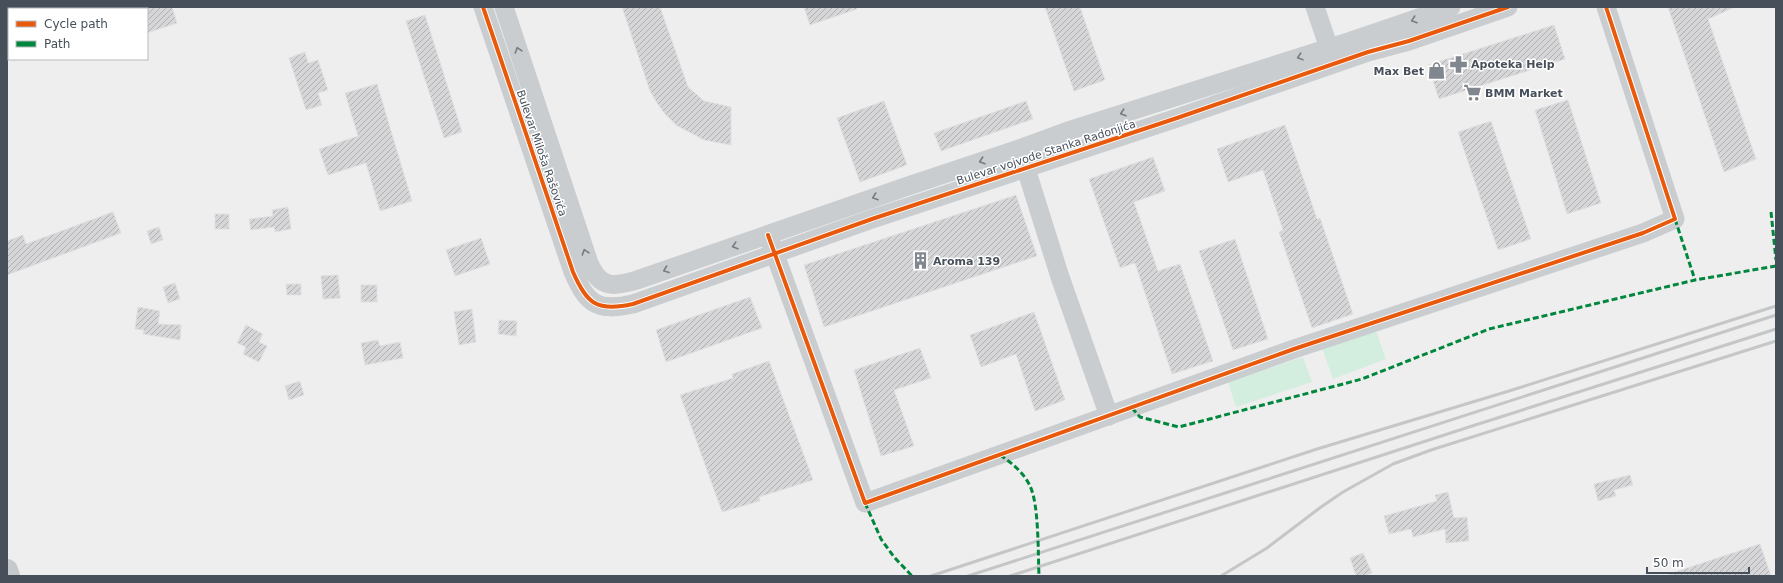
<svg xmlns="http://www.w3.org/2000/svg" width="1783" height="583" font-family="'DejaVu Sans',sans-serif">
  <style>
    .green { fill: #d3eddf }
    .building { fill: url(#building-hatch); stroke: #e0e0e1 }
    .lines { fill: none; stroke-linecap: round; stroke-linejoin: round }
    .minor { stroke: #cacdcf; stroke-width: 19 }
    .major { stroke: #c5c9cc; stroke-width: 22 }
    .rail { stroke: #c4c6c8; stroke-width: 3 }
    .quiet { stroke: #00873e; stroke-width: 3; stroke-dasharray: 6 3; stroke-linecap: butt }
    .cycleway-casing { stroke: #fff; stroke-width: 6 }
    .cycleway { stroke: #e8590c; stroke-width: 4 }
    .oneway { stroke: #747b83 }
    .labels { text-anchor: middle; stroke-width: 3; stroke-linejoin: round; paint-order: stroke }
    .poi-label { font-size: 11px; font-weight: bold; fill: #464f5a; stroke: #fff; text-anchor: start }
    .street-label { font-size: 11px; fill: #464f5a; stroke: #fff }
  </style>
  <defs>
    <pattern id="building-hatch" width="6" height="6" patternUnits="userSpaceOnUse"><rect width="6" height="6" fill="#d6d6d8"/><path d="M-1 1l2-2M0 6l6-6M5 7l2-2" fill="none" stroke="#afb0b2"/></pattern>
  </defs>
  <rect width="100%" height="100%" fill="#efeeee"/>
  <g class="green">
    <path d="M1375 328 1386 359 1333 379 1322 348Z"/>
    <path d="M1303 357 1312 382 1236 407 1228 382Z"/>
  </g>
  <g class="building">
    <path d="M147 7H172L177 23 147 33Z"/>
    <path d="M622 7H660L688 87 704 101 731 107V145L704 140 676 125 665 114 657 103 650 91Z"/>
    <path d="M804 7H857V9L810 25Z"/>
    <path d="M1045 7H1080L1105 80 1074 91Z"/>
    <path d="M1668 7H1735L1708 19 1756 159 1724 172Z"/>
    <path d="M425 15 462 132 444 138 406 21Z"/>
    <path d="M1554 25 1565 59 1439 99 1428 65Z"/>
    <path d="M305 52 308 63 318 60 328 90 318 93 322 105 306 110 289 58Z"/>
    <path d="M377 84 412 201 380 211 366 163 328 175 319 149 358 136 345 93Z"/>
    <path d="M1568 100 1601 203 1567 214 1535 110Z"/>
    <path d="M884 101 907 165 860 182 837 118Z"/>
    <path d="M1026 101 1033 119 941 151 934 133Z"/>
    <path d="M1491 121 1531 239 1498 250 1458 132Z"/>
    <path d="M1285 125 1317 219 1320 218 1353 314 1312 328 1279 232 1283 230 1263 170 1228 182 1217 149Z"/>
    <path d="M1153 157 1165 191 1134 202 1158 271 1180 264 1213 361 1172 374 1135 263 1120 268 1089 179Z"/>
    <path d="M1016 195 1037 256 824 327 804 265Z"/>
    <path d="M288 207 291 229 275 232 274 227 251 230 249 219 273 216 272 210Z"/>
    <path d="M113 212 121 233 7 275V241L23 235 26 244Z"/>
    <rect x="215" y="214" width="14" height="15"/>
    <path d="M159 227 163 240 151 244 147 231Z"/>
    <path d="M481 238 490 264 455 276 446 250Z"/>
    <path d="M1235 239 1268 339 1233 350 1199 251Z"/>
    <path d="M338 275 340 298 323 299 321 276Z"/>
    <path d="M175 283 180 299 168 303 163 287Z"/>
    <path d="M286 284H301V295H287Z"/>
    <rect x="361" y="285" width="16" height="17"/>
    <path d="M750 297 762 328 666 362 656 330Z"/>
    <path d="M138 307 160 311 158 324 181 325 180 340 143 334 144 330 135 329Z"/>
    <path d="M472 309 476 342 459 345 454 312Z"/>
    <path d="M1034 312 1065 400 1035 411 1016 354 981 367 970 335Z"/>
    <path d="M499 320 517 321 516 336 498 334Z"/>
    <path d="M246 325 263 334 259 342 267 346 259 362 243 354 246 347 237 343Z"/>
    <path d="M378 340 380 346 400 342 403 358 365 365 361 343Z"/>
    <path d="M920 348 931 378 894 390 914 446 881 456 854 370Z"/>
    <path d="M769 361 813 480 759 497 760 501 722 512 680 395 733 378 732 374Z"/>
    <path d="M300 381 304 395 289 400 285 386Z"/>
    <path d="M1630 475 1633 485 1614 490 1616 496 1598 501 1594 484Z"/>
    <path d="M1448 492 1454 518 1467 517 1469 541 1446 543 1445 529 1413 537 1411 529 1389 534 1384 516 1437 501 1435 495Z"/>
    <path d="M1760 544 1771 576H1670L1669 574Z"/>
    <path d="M1363 553 1372 573 1365 576H1356L1350 558Z"/>
  </g>
  <g class="lines">
    <g class="minor">
      <path d="M483 7 573 272C587 304 597 312 633 304L872 219 1177 118 1368 52 1409 41 1508 7"/>
      <path d="M504 7 589 263C600 289 614 287 637 280L911 185 1019 149 1071 130 1348 42 1451 7"/>
      <path d="M1315 7 1329 48"/>
      <path d="M1022 156 1060 277 1109 416"/>
      <path d="M768 235 865 503 1294 349 1643 233 1675 219 1606 7"/>
    </g>
    <path class="major" d="M7 570 9 576"/>
    <g class="rail">
      <path d="M931 576 1317 449 1509 391 1776 306"/>
      <path d="M968 576 1776 315"/>
      <path d="M1010 576 1469 427 1776 329"/>
      <path d="M1221 576 1267 548 1321 507 1343 492 1393 464 1431 450 1776 341"/>
    </g>
    <g class="quiet">
      <path d="M1771 212 1776 260"/>
      <path d="M1675 219 1695 280"/>
      <path d="M1132 408 1140 417 1179 427 1362 379 1489 329 1695 280 1776 266"/>
      <path d="M1000 455C1012 463 1024 473 1030 486 1039 504 1038 554 1039 576"/>
      <path d="M865 503 881 539 894 557 912 576"/>
    </g>
    <defs>
      <g id="cycleway">
        <path d="M483 7 573 272C587 304 597 312 633 304L872 219 1177 118 1368 52 1409 41 1508 7"/>
        <path d="M768 235 865 503 1294 349 1643 233 1675 219 1606 7"/>
      </g>
    </defs>
    <use href="#cycleway" class="cycleway-casing"/>
    <use href="#cycleway" class="cycleway"/>
  </g>
  <defs><path id="oneway-chevron" d="M-2-3.5L2.5 0L-2 3.5" fill="none" stroke-width="1.6" stroke-linecap="round" stroke-linejoin="round"/></defs>
  <g class="oneway">
    <use href="#oneway-chevron" transform="translate(1414 20) rotate(161)"/>
    <use href="#oneway-chevron" transform="translate(518 50) rotate(-108)"/>
    <use href="#oneway-chevron" transform="translate(1300 57) rotate(162)"/>
    <use href="#oneway-chevron" transform="translate(1123 113) rotate(162)"/>
    <use href="#oneway-chevron" transform="translate(982 161) rotate(162)"/>
    <use href="#oneway-chevron" transform="translate(875 197) rotate(161)"/>
    <use href="#oneway-chevron" transform="translate(735 246) rotate(162)"/>
    <use href="#oneway-chevron" transform="translate(585 252) rotate(-108)"/>
    <use href="#oneway-chevron" transform="translate(666 270) rotate(160)"/>
  </g>
  <defs>
    <symbol id="pharmacy-bare" viewBox="-9 -9 18 18"><path d="M-2-6h4v4h4v4h-4v4h-4v-4h-4v-4h4Z" fill="#81878e" stroke="#fff" stroke-width="2.5" paint-order="stroke"/></symbol>
    <symbol id="shop-bare" viewBox="-9 -9 18 18"><path d="M-5-2.5h2.3a2.7 3.5 0 0 1 5.4 0H5L5.5 6h-11ZM-1.5-2.5h3a1.5 2.3 0 0 0-3 0Z" fill="#81878e" stroke="#fff" stroke-width="2.5" paint-order="stroke"/></symbol>
    <symbol id="supermarket-bare" viewBox="-9 -9 18 18"><path d="M-6-5.5h2.5l.6 2H6L4.5 2H-2.5L-4.4-4H-6ZM-1.5 3.2a1.3 1.3 0 1 0 .1 0ZM3 3.2a1.3 1.3 0 1 0 .1 0Z" fill="#81878e" stroke="#fff" stroke-width="2.5" paint-order="stroke"/></symbol>
    <symbol id="building-bare" viewBox="-9 -9 18 18"><path d="M-4-6H4V6H1V3H-1V6H-4ZM-2.5-4.3h1.7v1.8h-1.7ZM.8-4.3h1.7v1.8H.8ZM-2.5-1h1.7V.8h-1.7ZM.8-1h1.7V.8H.8Z" fill="#81878e" stroke="#fff" stroke-width="2.5" paint-order="stroke"/></symbol>
  </defs>
  <g fill-rule="evenodd">
    <use href="#pharmacy-bare" x="1446" y="52" width="25" height="25"/>
    <use href="#shop-bare" x="1424" y="58" width="25" height="25"/>
    <use href="#supermarket-bare" x="1460" y="80" width="25" height="25"/>
    <use href="#building-bare" x="908" y="248" width="25" height="25"/>
  </g>
  <g class="labels">
    <g class="poi-label">
      <text x="1471" y="68">Apoteka Help</text>
      <text x="1424" y="75" text-anchor="end">Max Bet</text>
      <text x="1485" y="97">BMM Market</text>
      <text x="933" y="265">Aroma 139</text>
    </g>
    <g class="street-label">
      <text transform="translate(1046 152) rotate(-18)" y="4">Bulevar vojvode Stanka Radonjića</text>
      <text transform="translate(542 153) rotate(71)" y="4">Bulevar Miloša Rašovića</text>
    </g>
  </g>
  <rect width="1783" height="583" fill="none" stroke="#464f5a" stroke-width="16"/>
  <rect x="8" y="8" width="140" height="52" fill="#ffffff" stroke="#b5b9bd"/>
  <rect x="16" y="21" width="20" height="6" fill="#e8590c" stroke="#b5b9bd"/>
  <text x="44" y="28" font-size="12" fill="#464f5a">Cycle path</text>
  <rect x="16" y="41" width="20" height="6" fill="#00873e" stroke="#b5b9bd"/>
  <text x="44" y="48" font-size="12" fill="#464f5a">Path</text>
  <path d="M1647 567v6h102v-6" fill="none" stroke="#464f5a" stroke-width="2"/>
  <text x="1653" y="567" font-size="12" fill="#464f5a" stroke="#ffffff" stroke-width="3" paint-order="stroke">50 m</text>
</svg>
